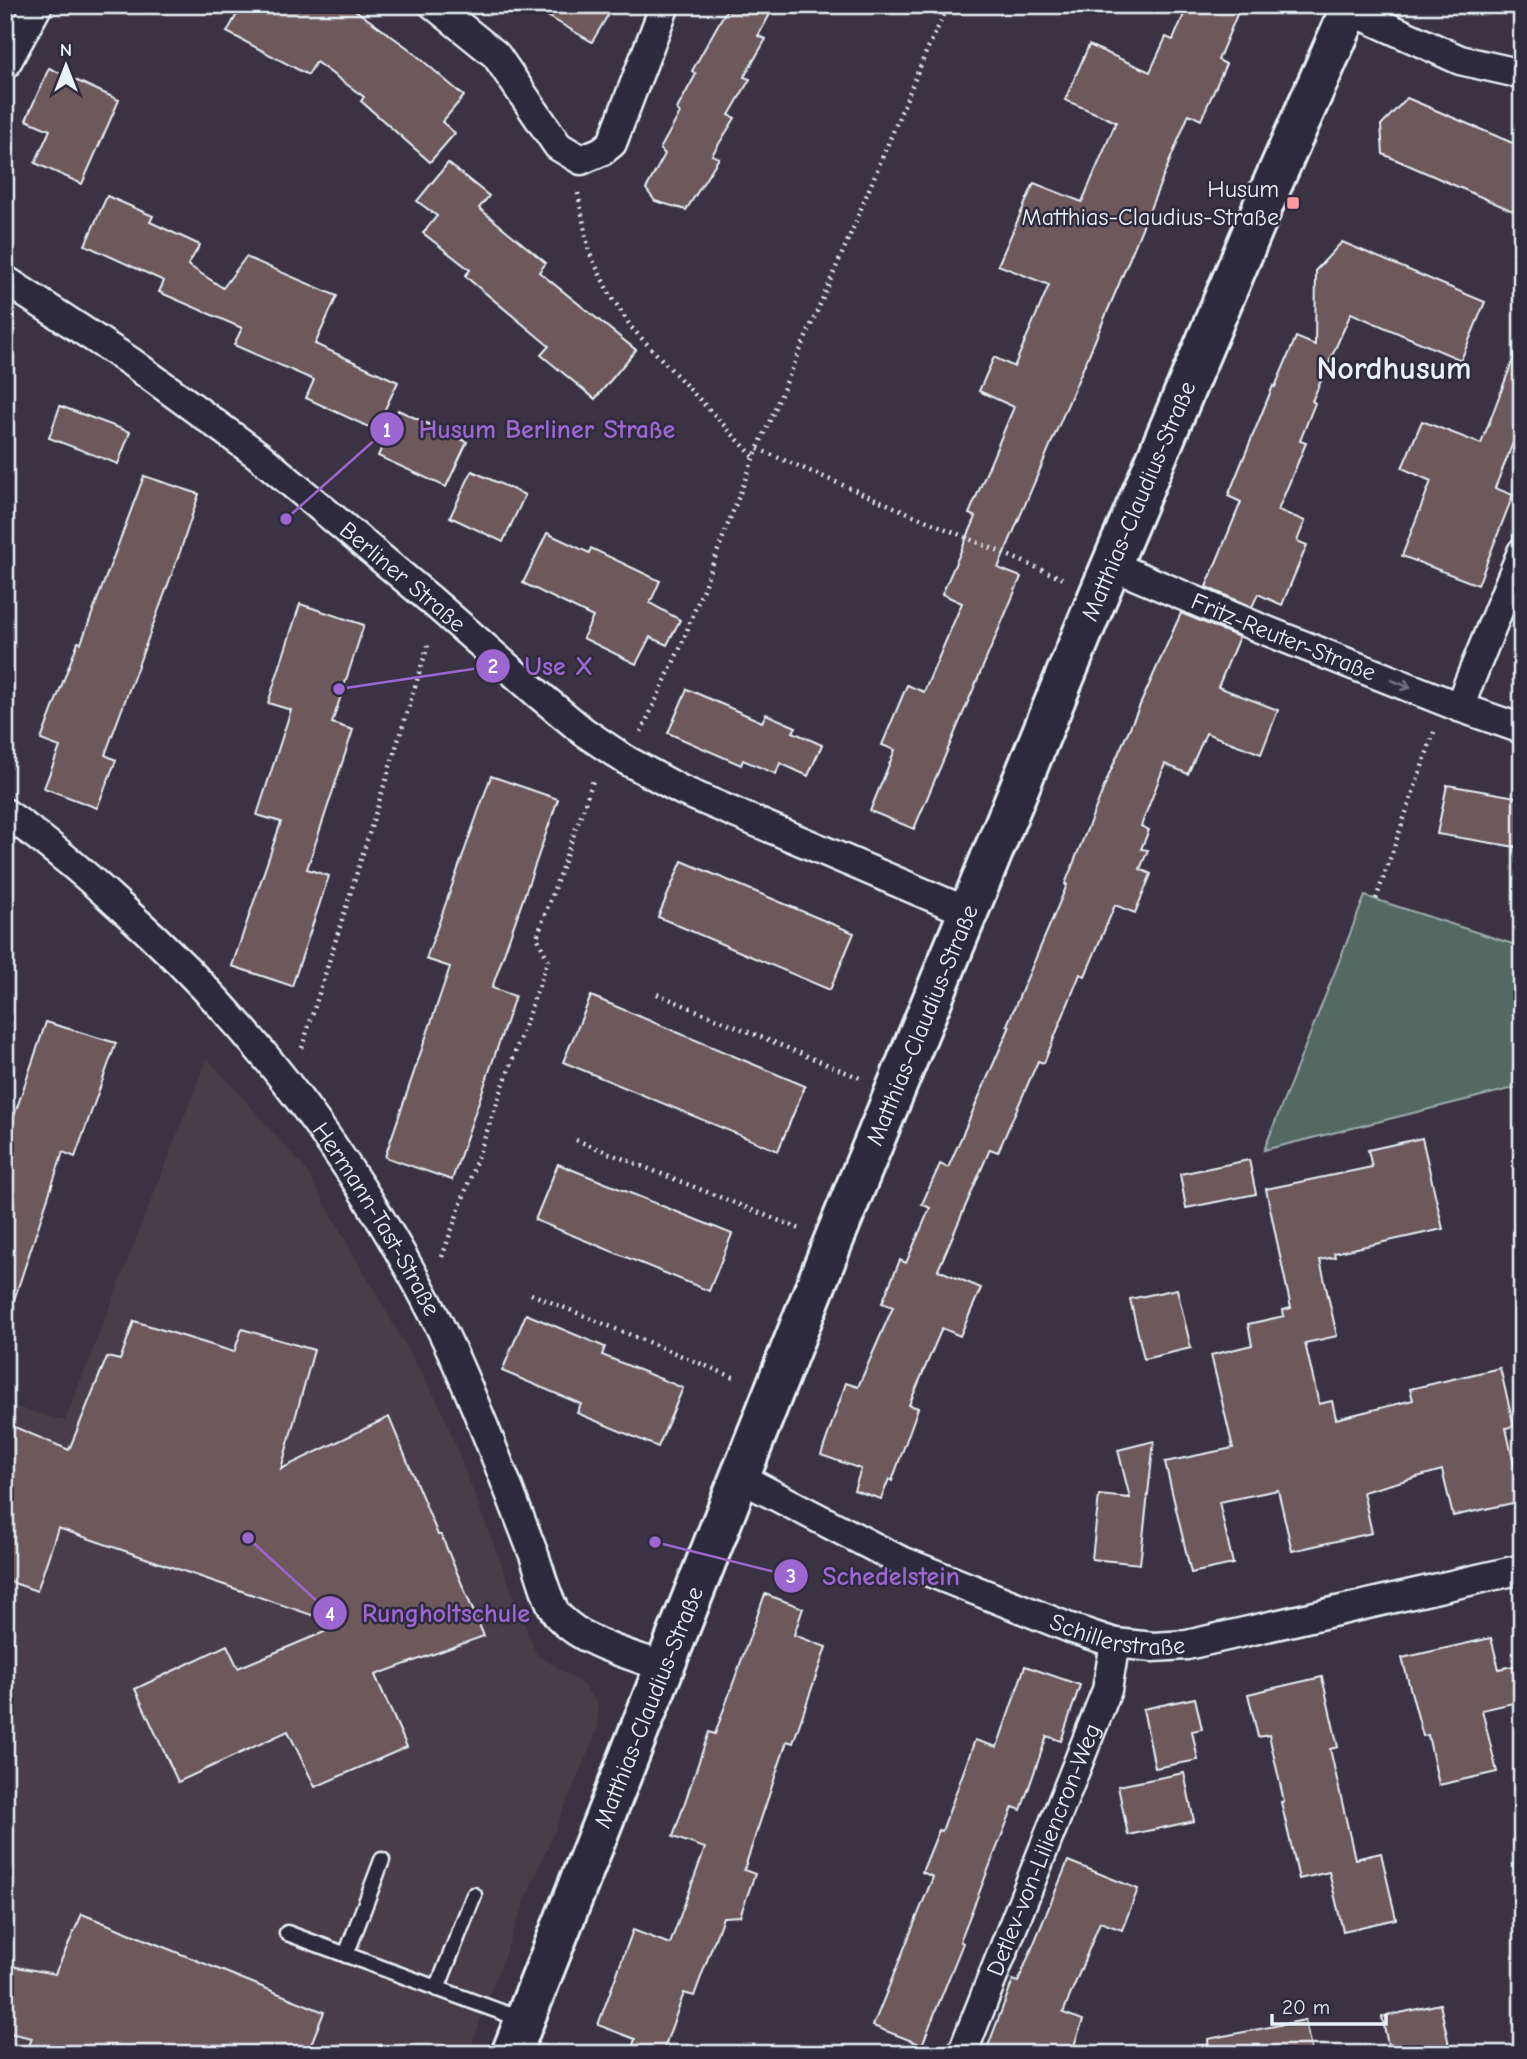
<svg xmlns="http://www.w3.org/2000/svg" width="1527" height="2059" font-family="'Comic Neue',sans-serif">
  <style>
    .built { fill: #4a3e4a }
    .green { fill: #546964; stroke: #9eadae; stroke-width: 2 }
    .building { fill: #6d585c; stroke: #e8f1f8; stroke-width: 2 }
    .lines { fill: none; stroke-linecap: round; stroke-linejoin: round }
    .lane-casing { stroke: #e8f1f8; stroke-width: 19 }
    .street-casing { stroke: #e8f1f8; stroke-width: 33 }
    .secondary-casing { stroke: #e8f1f8; stroke-width: 44 }
    .path { stroke: #e8f1f8; stroke-width: 4.5; stroke-dasharray: 2 5; stroke-linecap: butt }
    .lane { stroke: #2f2a3d; stroke-width: 14 }
    .street { stroke: #2f2a3d; stroke-width: 28 }
    .secondary { stroke: #2f2a3d; stroke-width: 38 }
    .oneway { stroke: #70707e }
    .poi-dot { fill: #ff9aa2; stroke: #2f2a3d; stroke-width: 2.5 }
    .labels { text-anchor: middle; stroke-width: 5; stroke-linejoin: round; paint-order: stroke }
    .poi-label { font-size: 24px; fill: #e8f1f8; stroke: #2f2a3d; text-anchor: end }
    .street-label { font-size: 24px; fill: #e8f1f8; stroke: #2f2a3d }
    .district-label { font-size: 32px; font-weight: bold; fill: #e8f1f8; stroke: #2f2a3d }
    .leader { fill: none; stroke: #9c67d0; stroke-width: 2.5 }
    .callout-dot { fill: #9c67d0; stroke: #2f2a3d; stroke-width: 2.5 }
    .mark-label { font-size: 21px; text-anchor: middle; font-weight: bold; fill: #fff }
    .callout-label { font-size: 26px; text-anchor: middle; font-weight: bold; fill: #9c67d0; stroke: #2f2a3d; stroke-width: 5; stroke-linejoin: round; paint-order: stroke }
  </style>
  <rect width="100%" height="100%" fill="#3b3343"/>
  <filter id="ink" filterUnits="userSpaceOnUse"><feTurbulence type="fractalNoise" baseFrequency=".0143" numOctaves="2"/><feDisplacementMap in="SourceGraphic" scale="14" xChannelSelector="R" yChannelSelector="G"/><feConvolveMatrix kernelMatrix="1 2 1 2 8 2 1 2 1" color-interpolation-filters="sRGB"/></filter>
  <g filter="url(#ink)">
    <path class="built" d="M207 1058 304 1167 441 1408 536 1654 582 1684 598 1704V1728L520 1913 468 2054H5V1404L65 1421Z"/>
    <path class="green" d="M1365 896 1522 947V1086L1264 1150Z"/>
    <g class="building">
      <path d="M242 5H348L408 48 464 96 442 122 455 133 430 162 361 101 364 97 316 62 308 75 227 32Z"/>
      <path d="M529 5H614L592 42Z"/>
      <path d="M729 5H775L758 36 766 39 744 77 750 79 729 115 735 118 712 155 719 158 686 210 655 201 646 189 665 154 660 149 680 113 677 109 696 74 692 71Z"/>
      <path d="M1188 5H1241L1218 60 1226 64 1201 120 1189 114 1119 284 998 568 1021 577 914 829 870 811 895 750 882 745 907 685 924 692 962 603 942 594 976 517 969 514 1014 407 979 391 994 357 1014 367 1049 285 998 265 1034 183 1082 202 1116 122 1065 100 1089 45 1150 72 1166 37 1173 40Z"/>
      <path d="M49 68 119 100 82 184 35 163 50 130 26 120Z"/>
      <path d="M1407 98 1522 147V215L1383 154 1381 125Z"/>
      <path d="M448 163 489 196 479 208 546 263 539 272 636 350 595 399 541 355 549 346 465 276 470 270 423 233 437 216 417 201Z"/>
      <path d="M107 196 153 216 150 222 200 245 188 265 223 288 246 257 337 296 315 344 398 382 375 430 306 398 314 380 234 345 242 328 159 292 164 281 85 245Z"/>
      <path d="M1342 242 1485 302 1461 360 1351 313 1312 401 1315 403 1300 441 1306 443 1278 510 1305 521 1297 541 1307 545 1282 605 1258 594 1252 607 1206 587 1241 502 1228 496 1273 386 1275 387 1296 337 1315 345 1316 270Z"/>
      <path d="M1519 344H1522V420L1495 488 1513 495 1478 585 1402 556 1431 481 1402 468 1422 421 1481 444Z"/>
      <path d="M60 406 130 432 118 464 49 438Z"/>
      <path d="M398 410 467 442 446 487 378 456Z"/>
      <path d="M472 471 525 495 503 542 450 517Z"/>
      <path d="M144 476 199 494 180 552 105 755 116 760 97 808 44 788 60 747 41 740 78 642 81 643Z"/>
      <path d="M547 533 589 553 591 548 660 581 650 603 680 620 667 645 650 637 636 664 583 638 593 617 523 583Z"/>
      <path d="M300 604 364 625 332 723 353 730 307 869 329 876 292 986 232 966 281 822 257 815 291 710 268 703Z"/>
      <path d="M1181 613 1239 637 1218 687 1278 710 1261 754 1206 733 1188 774 1165 764 1141 826 1149 830 1141 849 1148 850 1140 869 1151 874 1135 913 1115 905 1085 976 1080 974 1044 1063 1038 1061 998 1152 990 1149 938 1270 981 1288 960 1336 942 1328 909 1405 918 1408 892 1481 889 1479 881 1499 854 1490 861 1469 821 1455 846 1383 858 1387 893 1307 882 1303 900 1260 906 1263 930 1208 922 1204 940 1164 948 1168 1010 1026 1007 1025 1067 885 1065 884 1111 770Z"/>
      <path d="M687 689 762 722 766 714 796 727 793 732 822 745 808 776 780 763 776 774 743 760 741 765 668 733Z"/>
      <path d="M491 776 558 799 492 988 515 996 452 1180 385 1157 450 967 426 959Z"/>
      <path d="M1447 785 1522 798V848L1437 834Z"/>
      <path d="M682 861 854 933 830 990 658 917Z"/>
      <path d="M591 996 805 1086 778 1151 563 1062Z"/>
      <path d="M46 1022 116 1043 75 1157 63 1152 11 1309H5V1143Z"/>
      <path d="M1422 1138 1443 1229 1334 1253 1335 1257 1320 1260 1337 1336 1305 1343 1319 1404 1332 1401 1336 1419 1413 1400 1410 1389 1500 1368 1514 1426 1506 1428 1522 1501 1453 1516 1442 1470 1363 1492 1372 1533 1292 1551 1278 1490 1219 1502 1233 1564 1191 1573 1165 1462 1233 1448 1211 1355 1252 1345 1248 1324 1284 1316 1283 1310 1291 1308 1266 1189 1372 1167 1368 1150Z"/>
      <path d="M1249 1160 1256 1194 1186 1208 1180 1174Z"/>
      <path d="M558 1164 732 1234 709 1291 535 1220Z"/>
      <path d="M1177 1289 1191 1348 1144 1359 1130 1299Z"/>
      <path d="M526 1314 605 1347 602 1355 683 1388 658 1447 577 1413 581 1404 502 1371Z"/>
      <path d="M134 1321 234 1352 242 1329 314 1350 281 1469 389 1417 438 1535H441L484 1636 375 1675 407 1747 315 1787 288 1731 178 1782 135 1689 227 1645 238 1668 341 1625 58 1528 37 1591 5 1580V1423L69 1450 107 1357 120 1360Z"/>
      <path d="M1154 1441 1140 1564 1092 1559 1099 1495 1130 1498 1118 1450Z"/>
      <path d="M765 1594 803 1608 794 1635 826 1647 793 1743 787 1741 744 1870 755 1874 740 1916 723 1917 694 1996 684 1993 662 2054H630L635 2039 598 2025 633 1930 670 1944 705 1848 673 1837 709 1732 715 1734Z"/>
      <path d="M1491 1638 1499 1669 1522 1664V1701L1482 1710 1497 1772 1439 1785 1428 1735 1423 1736 1402 1658Z"/>
      <path d="M1025 1666 1080 1685 1061 1741 1047 1736 1021 1810 1013 1807 960 1941 963 1943 922 2045 873 2026 933 1877 922 1872 939 1830 942 1831 975 1740 997 1747Z"/>
      <path d="M1322 1677 1338 1747 1330 1749 1355 1859 1381 1853 1396 1919 1343 1931 1329 1872 1299 1879 1281 1802 1284 1801 1269 1735 1258 1737 1248 1694Z"/>
      <path d="M1195 1698 1202 1729 1192 1731 1198 1760 1155 1768 1143 1709Z"/>
      <path d="M1184 1773 1194 1821 1128 1835 1118 1786Z"/>
      <path d="M1068 1861 1138 1889 1122 1930 1100 1922 1063 2013 1083 2020 1071 2054H985L1013 1980 1018 1982Z"/>
      <path d="M82 1914 324 2012 307 2054H26L32 2038 5 2032V1965L55 1974Z"/>
      <path d="M1440 2004 1451 2054H1390L1382 2017Z"/>
      <path d="M1305 2020 1312 2054H1209L1208 2039Z"/>
    </g>
    <g class="lines">
      <defs>
        <g id="lane">
          <path d="M287 1933 523 2020"/>
          <path d="M346 1955 382 1860"/>
          <path d="M437 1989 474 1895"/>
        </g>
        <g id="street">
          <path d="M434 5 496 55 558 146 581 160 602 151 612 143 665 5"/>
          <path d="M1350 10 1460 60 1522 74"/>
          <path d="M5 65 38 5"/>
          <path id="s1" d="M5 280 131 362 258 455 432 601 538 694 584 732 626 760 681 790 968 912"/>
          <path id="s2" d="M1111 565 1257 627 1459 707 1522 729"/>
          <path d="M1459 707 1522 552"/>
          <path id="s3" d="M5 813C47 841 85 874 122 908 230 1004 316 1110 390 1235 414 1276 438 1319 457 1363 485 1426 509 1491 534 1555 540 1571 548 1605 559 1617 585 1644 629 1654 664 1667"/>
          <path id="s4" d="M739 1477 897 1559 1070 1628 1115 1643 1153 1647 1187 1645 1522 1569"/>
          <path id="s5" d="M962 2054 1107 1690 1115 1643"/>
        </g>
        <g id="secondary">
          <path id="s6" d="M511 2054 833 1242 1086 625 1268 194 1352 5"/>
        </g>
      </defs>
      <use href="#lane" class="lane-casing"/>
      <use href="#street" class="street-casing"/>
      <use href="#secondary" class="secondary-casing"/>
      <g class="path">
        <path d="M578 193 589 252 608 291 631 327 754 457"/>
        <path d="M758 449 1066 580"/>
        <path d="M641 732 681 646 754 457 848 240 927 50 949 5"/>
        <path d="M1376 899 1434 732"/>
        <path d="M657 994 860 1078"/>
        <path d="M302 1048 429 642"/>
        <path d="M576 1140 800 1229"/>
        <path d="M442 1257 548 960 537 937 594 778"/>
        <path d="M531 1294 738 1379"/>
      </g>
      <use href="#lane" class="lane"/>
      <use href="#street" class="street"/>
      <use href="#secondary" class="secondary"/>
    </g>
    <defs><path id="oneway-shaft" d="M-6 0H5M1.5-3L5.5 0L1.5 3" fill="none" stroke-width="1.6" stroke-linecap="round" stroke-linejoin="round" transform="scale(1.75)"/></defs>
    <use class="oneway" href="#oneway-shaft" transform="translate(1401 684) rotate(22)"/>
  </g>
  <rect class="poi-dot" x="1286" y="196" width="14" height="14" rx="3.5"/>
  <g class="labels">
    <g class="poi-label">
      <text x="1279" y="197">Husum<tspan x="1279" dy="28">Matthias-Claudius-Straße</tspan></text>
    </g>
    <g class="street-label">
      <text dy="8" stroke="none"><textPath href="#s6" startOffset="1675">Matthias-Claudius-Straße</textPath></text>
      <text dy="8" stroke="none"><textPath href="#s1" startOffset="497">Berliner Straße</textPath></text>
      <text dy="8" stroke="none"><textPath href="#s2" startOffset="187">Fritz-Reuter-Straße</textPath></text>
      <text dy="8" stroke="none"><textPath href="#s6" startOffset="1108">Matthias-Claudius-Straße</textPath></text>
      <text dy="8" stroke="none"><textPath href="#s3" startOffset="555">Hermann-Tast-Straße</textPath></text>
      <text dy="8" stroke="none"><textPath href="#s4" startOffset="413">Schillerstraße</textPath></text>
      <text dy="8" stroke="none"><textPath href="#s6" startOffset="373">Matthias-Claudius-Straße</textPath></text>
      <text dy="8" stroke="none"><textPath href="#s5" startOffset="220">Detlev-von-Liliencron-Weg</textPath></text>
    </g>
    <g class="district-label">
      <text x="1394" y="379">Nordhusum</text>
    </g>
  </g>
  <path class="leader" d="M286 519L387 429M339 689L493 666M655 1542L791 1576M248 1538L330 1613"/>
  <g class="callout-dot">
    <circle cx="286" cy="519" r="7"/>
    <circle cx="339" cy="689" r="7"/>
    <circle cx="655" cy="1542" r="7"/>
    <circle cx="248" cy="1538" r="7"/>
    <circle cx="387" cy="429" r="18"/>
    <circle cx="493" cy="666" r="18"/>
    <circle cx="791" cy="1576" r="18"/>
    <circle cx="330" cy="1613" r="18"/>
  </g>
  <g class="mark-label">
    <text x="387" y="437">1</text>
    <text x="493" y="673">2</text>
    <text x="791" y="1583">3</text>
    <text x="330" y="1621">4</text>
  </g>
  <g class="callout-label">
    <text x="547" y="438">Husum Berliner Straße</text>
    <text x="559" y="675">Use X</text>
    <text x="891" y="1585">Schedelstein</text>
    <text x="446" y="1622">Rungholtschule</text>
  </g>
  <rect width="1527" height="2059" fill="none" stroke="#2f2a3d" stroke-width="28"/>
  <rect x="14" y="14" width="1499" height="2031" fill="none" stroke="#e8f1f8" stroke-width="2.5" filter="url(#ink)"/>
  <g transform="translate(66 66)" stroke="#2f2a3d" stroke-width="5" paint-order="stroke">
  <path d="M0-5L12 26L0 18L-12 26Z" fill="#e8f1f8"/>
  <text y="-10" font-size="19" font-weight="bold" text-anchor="middle" fill="#e8f1f8">N</text>
  </g>
  <path d="M1272 2014v10h114v-10" fill="none" stroke="#e8f1f8" stroke-width="3.5"/>
  <text x="1282" y="2014" font-size="21" fill="#e8f1f8" stroke="#2f2a3d" stroke-width="5" paint-order="stroke">20 m</text>
</svg>
